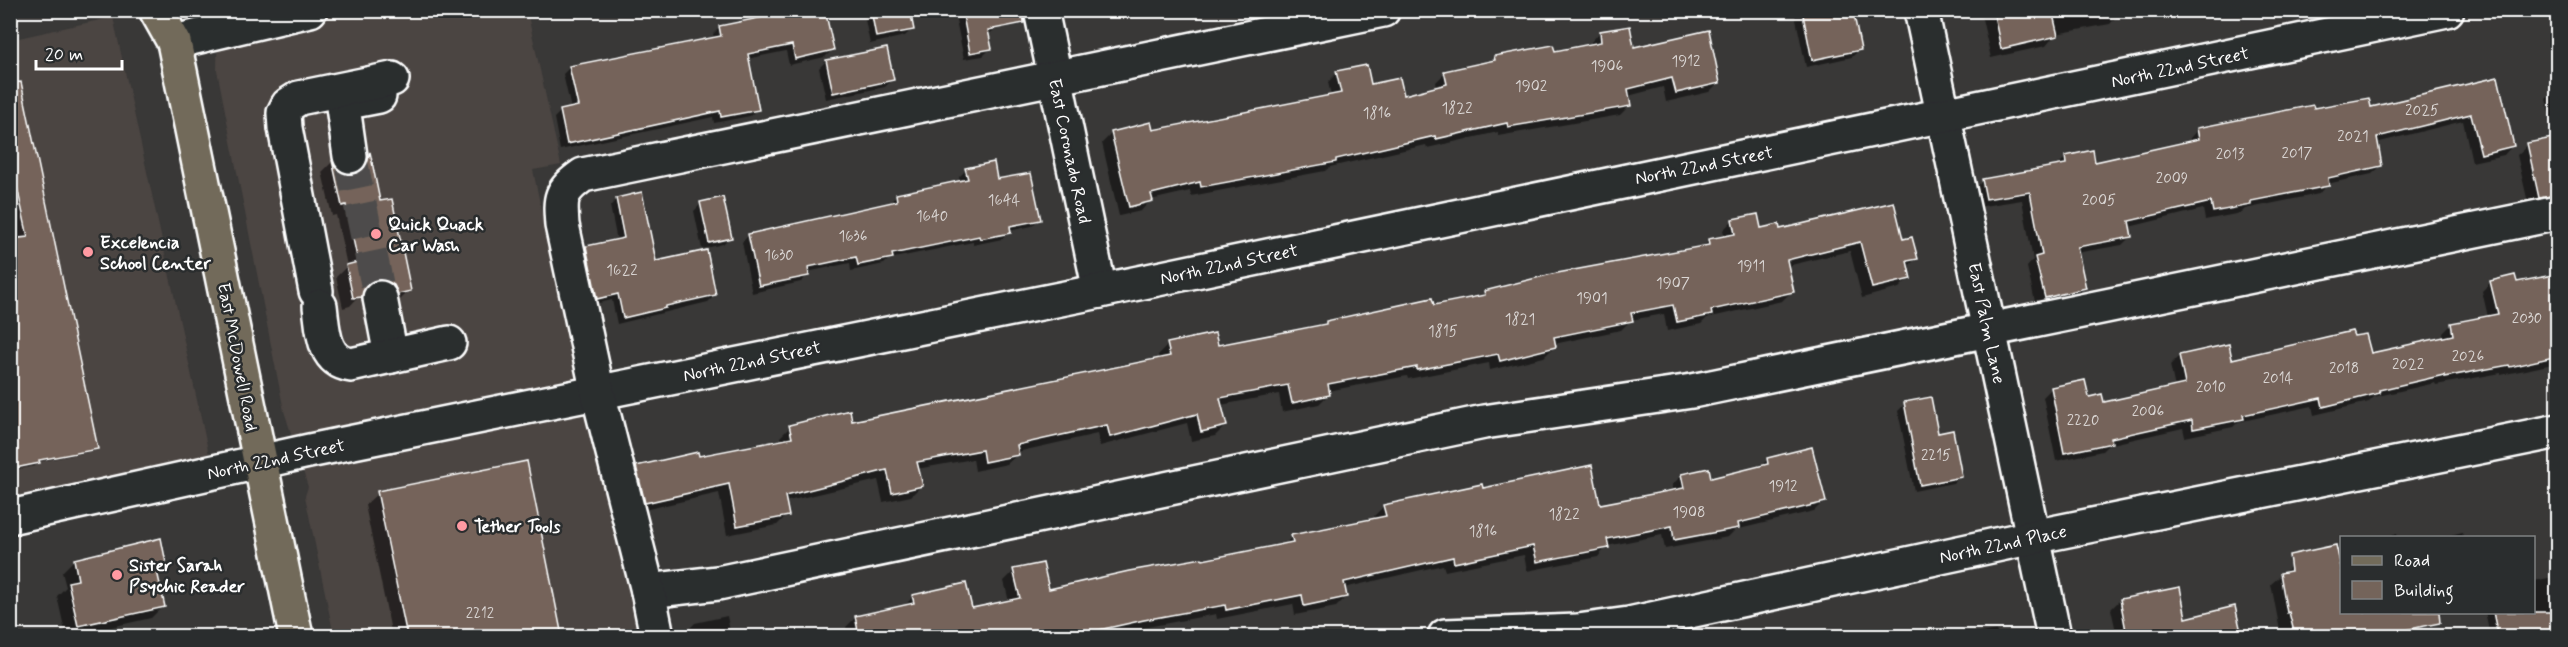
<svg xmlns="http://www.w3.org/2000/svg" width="2568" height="647" font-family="Mynerve,sans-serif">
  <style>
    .built { fill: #4b4542 }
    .shadow { fill: #0007; fill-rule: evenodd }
    .building { fill: #74645a; stroke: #fff; stroke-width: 1.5 }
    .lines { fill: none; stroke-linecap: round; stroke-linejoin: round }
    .minor-tunnel { stroke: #4d4c4b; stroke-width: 33; stroke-dasharray: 33 16; stroke-linecap: butt }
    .minor-casing { stroke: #fff; stroke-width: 38 }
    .major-casing { stroke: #fff; stroke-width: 38 }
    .minor { stroke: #2a2d2e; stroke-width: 33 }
    .major { stroke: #726b5a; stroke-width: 33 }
    .poi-dot { fill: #ff9aa2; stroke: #2a2d2e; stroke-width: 2 }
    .labels { text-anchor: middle; stroke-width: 5; stroke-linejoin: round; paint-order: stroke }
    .number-label { font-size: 15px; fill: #dcd8d6 }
    .street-label { font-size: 18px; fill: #fff; stroke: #2a2d2e }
    .poi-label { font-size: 18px; font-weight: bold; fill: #fff; stroke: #2a2d2e; text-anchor: start }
  </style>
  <rect width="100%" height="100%" fill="#393837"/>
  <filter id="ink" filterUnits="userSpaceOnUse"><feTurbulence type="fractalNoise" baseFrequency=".0167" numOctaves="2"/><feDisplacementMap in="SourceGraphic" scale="12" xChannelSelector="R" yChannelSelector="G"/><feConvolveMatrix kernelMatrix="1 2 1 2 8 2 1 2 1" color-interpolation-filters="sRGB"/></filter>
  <g filter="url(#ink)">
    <g class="built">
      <path d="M218 11H527L561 165 533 170 574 367 598 420 644 636H334L305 496 308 487 284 411 217 70Z"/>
      <path d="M113 17 211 464 10 511V40Z"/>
    </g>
    <g class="shadow">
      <path d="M770 10H824L832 50 825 57 789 65 786 51 747 59 757 109 750 116 714 123 713 117 560 150 554 118 561 111 571 109 563 74 570 67 714 39 713 34 720 27 772 17ZM719 30H722L721 43Z"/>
      <path d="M863 10H909L912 29 905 36 870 44Z"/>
      <path d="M954 10H994L998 27 988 35 990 49 983 56 964 59Z"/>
      <path d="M1794 10H1851L1859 50 1852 57 1806 67Z"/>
      <path d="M1980 10H2119L2120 13 2110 24 2056 34 2046 46 1991 58Z"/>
      <path d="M1600 32 1633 49 1719 82 1709 92 1666 102 1663 87 1628 96 1630 105 1620 115 1498 136V132L1427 148 1426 145 1330 167 1325 171 1191 196 1190 191 1151 200 1141 211 1119 216 1102 143 1112 133 1152 132 1331 96 1328 82 1337 73 1403 96 1437 88 1436 82 1445 73 1489 63 1495 57 1553 53 1591 46V42Z"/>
      <path d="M826 61 892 80 885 87 826 99 819 68Z"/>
      <path d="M2497 79 2512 146 2504 155 2472 162 2463 121 2376 143 2381 166 2372 174 2327 184 2319 194 2245 209 2241 213 2205 220 2203 209 2129 227 2131 236 2122 245 2076 253 2085 288 2076 296 2036 306 2027 267 2033 260 2022 200 1977 207 1974 189 1983 181 2057 166 2066 157 2094 164 2190 142V138L2198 129 2313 110 2370 109Z"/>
      <path d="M2558 88V201L2529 207 2517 155 2528 145 2555 139 2546 99Z"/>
      <path d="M10 120 97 448 93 451 38 462 35 466 10 471Z"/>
      <path d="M369 155 379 202 410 290 399 301 388 303 376 290 366 289 350 306 343 308 336 277 347 266 336 215 332 216 322 172 331 163 334 169 342 175 358 174 360 164Z"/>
      <path d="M966 170 996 181 1039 219 1032 226 1009 231 1002 239 973 245V242L889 259 884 264 851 271 850 263 807 272 808 275 801 282 752 293 742 242 749 235 890 204 896 195 960 182 959 177Z"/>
      <path d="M617 199 655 262 715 295 708 302 617 324 612 300 590 305 579 254 586 247 617 241 610 206Z"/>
      <path d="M701 204 730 237 723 244 702 249 694 211Z"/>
      <path d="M1733 220 1760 230 1902 240 1916 258 1907 268 1909 278 1899 288 1862 298 1850 251 1787 266 1792 291 1782 301 1707 318 1701 324 1667 331 1664 314 1631 320 1621 330 1554 344V347L1544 357 1490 370 1489 363 1408 379 1407 376 1328 391 1329 394 1319 404 1282 412 1279 394 1221 405 1225 426 1215 436 1191 441 1187 423 1100 446 1097 434 1017 452V455L1007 464 975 471 973 459 917 469 921 486 911 496 883 502 878 480 784 502 787 515 777 525 727 535 719 493 635 512 627 478 637 468 781 442 780 437 790 427 851 423 1159 360 1158 355 1168 345 1217 347 1323 326 1327 323 1480 298 1485 293 1701 248 1709 241 1725 237 1723 230Z"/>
      <path d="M2558 276V363L2501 375V373L2436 385 2435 383 2374 397 2369 402 2314 415 2312 406 2238 422 2233 427 2185 437 2183 428 2108 445 2102 451 2056 461 2043 397 2052 388 2103 404 2175 388 2170 365 2179 356 2231 361 2369 355 2444 339 2443 333 2452 324 2488 317 2482 291 2491 282 2516 284Z"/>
      <path d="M1905 404 1937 434 1960 476 1953 483 1914 491 1898 411Z"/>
      <path d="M1768 459 1824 501 1814 511 1735 530 1728 537 1665 549 1662 535 1607 546 1598 557 1527 571 1524 555 1445 571 1443 565 1344 588 1346 597 1336 607 1295 615 1293 604 1217 619 1216 614 1100 636H848L846 627 855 618 903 607 913 597 971 610 1009 602 1004 581 1014 571 1048 591 1283 546 1292 537 1375 520 1374 516 1384 506 1482 489 1599 506 1673 492 1672 485 1682 475 1710 480 1759 468Z"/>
      <path d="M525 462 561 636H392L365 505 378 493Z"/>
      <path d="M2462 532 2463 538H2440Z"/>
      <path d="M2397 534 2398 538H2381Z"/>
      <path d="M2342 552V612L2416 627 2407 636H2281L2271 584 2296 562Z"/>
      <path d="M74 560 165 568 156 576 163 606 151 618 107 628 109 636H66L57 596 66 587 62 572Z"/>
      <path d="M2558 576V636H2490L2485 612H2534V581Z"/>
      <path d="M2120 600 2185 620 2233 608 2240 636H2117L2111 609Z"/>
      <path d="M727 616 731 636H686L685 633 695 623Z"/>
      <path d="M1996 630 1998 636H1966Z"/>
    </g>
    <g class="building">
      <path d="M778 10H825L834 50 795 59 792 45 748 54 759 110 721 117 720 111 567 144 560 110 578 106 569 66 721 36 719 26 779 14Z"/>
      <path d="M871 10H910L914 30 876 37Z"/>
      <path d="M962 10H1023L1024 23 988 30 992 49 970 53Z"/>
      <path d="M1802 10H1853L1861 50 1812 60Z"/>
      <path d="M1993 10H2052L2058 36 2001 49Z"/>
      <path d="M1630 26 1634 47 1709 30 1720 83 1676 93 1672 78 1628 89 1631 106 1508 127 1507 123 1436 139 1435 136 1336 159V162L1201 187 1200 182 1151 194 1153 201 1129 207 1111 132 1151 122 1153 130 1341 93 1336 71 1367 65 1371 84 1400 78 1404 95 1447 84 1444 71 1495 60 1494 56 1553 45 1555 51 1601 42 1600 31Z"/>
      <path d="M887 48 894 80 833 93 826 60Z"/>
      <path d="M2498 77 2514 146 2481 154 2471 114 2377 137 2382 166 2328 178 2329 186 2251 201V205L2213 212 2211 202 2129 221 2132 237 2077 247 2086 288 2045 298 2035 257 2042 255 2030 192 1986 199 1982 179 2066 164 2065 156 2093 150 2095 162 2199 139 2197 128 2313 105 2314 108 2369 98 2371 107Z"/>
      <path d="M21 82 98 449 39 460 40 463 10 469V239L28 237 10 155V83Z"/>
      <path d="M2558 137V195L2539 198 2527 143Z"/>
      <path d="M370 152 380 201 392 199 411 291 398 294 394 285 387 281 377 280 367 284 362 297 353 298 346 265 358 262 346 205 342 206 332 160 336 168 343 173 353 174 362 170 367 164Z"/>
      <path d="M994 162 997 179 1031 173 1041 220 1010 226 1011 233 980 239 979 236 892 254 893 258 858 265 856 257 808 267 809 276 759 286 748 234 897 201 896 194 968 179 965 168Z"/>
      <path d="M642 192 656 261 707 250 716 295 666 306V308L623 318 618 294 597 299 586 246 624 238 616 198Z"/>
      <path d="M723 197 732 238 709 243 700 202Z"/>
      <path d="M1894 202 1903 239 1912 237 1918 259 1907 261 1911 279 1872 288 1860 242 1787 260 1794 292 1711 310 1712 315 1677 322 1673 305 1631 313 1633 321 1554 337 1556 347 1500 361 1498 354 1417 370V367L1328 384 1330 395 1292 403 1288 385 1220 398 1227 426 1201 432 1197 414 1110 437 1107 425 1017 445 1019 455 984 462 982 450 917 462 923 486 892 493 887 470 785 496 789 516 737 526 729 484 645 503 636 466 698 452 699 456 792 438 789 425 850 410 852 421 1170 356 1167 343 1215 333 1218 345 1326 324V321L1432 298 1434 305 1485 295 1484 291 1552 274 1709 245 1708 239 1735 234 1732 219 1758 214 1761 228 1779 224 1780 229Z"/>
      <path d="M2558 274V356L2510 367 2509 365 2444 377V375L2379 390 2380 393 2323 407 2321 398 2243 415 2244 419 2193 429 2192 420 2111 438 2112 443 2064 453 2051 387 2085 380 2089 397 2102 394 2104 402 2185 384 2179 355 2229 344 2232 359 2352 331 2354 336 2366 334 2371 353 2453 335 2451 323 2498 314 2490 281 2515 275 2517 282Z"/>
      <path d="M1931 397 1938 433 1953 430 1962 477 1920 485 1904 402Z"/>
      <path d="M1812 447 1826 502 1738 523 1739 528 1674 540 1672 526 1607 539 1609 548 1537 562 1533 546 1454 563 1453 557 1344 582 1347 597 1304 606 1302 595 1226 610 1225 605 1144 620 1072 636H859L855 616 914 603 912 595 966 583 972 608 1020 598 1013 569 1043 563 1049 589 1129 571 1202 558 1203 560 1293 542 1291 535 1386 516 1383 505 1482 484 1483 488 1592 465 1600 504 1684 488 1681 474 1709 468 1711 478 1768 464 1767 458Z"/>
      <path d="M527 461 562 636H407L377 491Z"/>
      <path d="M161 538 167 568 157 571 165 607 78 626 68 582 78 580 74 559Z"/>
      <path d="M2336 545 2342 572V612H2439L2440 623 2375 636H2295L2289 612 2287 613 2280 573 2291 571 2289 555Z"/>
      <path d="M2180 587 2186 618 2235 606 2242 636H2127L2120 599Z"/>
      <path d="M2493 612H2558V636H2498Z"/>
    </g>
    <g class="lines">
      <path class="minor-tunnel" d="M350 156 380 298"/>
      <defs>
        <g id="minor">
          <path d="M1041 10 1100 291"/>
          <path d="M1921 10 2054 636"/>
          <path d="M174 42 310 10"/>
          <path d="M350 156 343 107 348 102 379 96"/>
          <path d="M316 291 285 128 284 113 288 105 299 98 392 79"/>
          <path d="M380 298 391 356"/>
          <path d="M320 306C323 328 322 361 351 365L449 343"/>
          <path d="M10 517 309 451 1100 291 2447 10"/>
          <path d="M648 591 718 583 1484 422 1692 391 2558 213"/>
          <path d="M657 636 648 591 598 393 562 225C560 198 559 192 583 175L1383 10"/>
          <path d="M1445 636 1578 631 1629 624 2033 537 2558 431"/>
        </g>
        <path id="major" d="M156 10 174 42 296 636"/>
      </defs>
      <use href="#minor" class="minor-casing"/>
      <use href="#major" class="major-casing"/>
      <use href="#minor" class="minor"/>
      <use href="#major" class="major"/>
    </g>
  </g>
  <g class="poi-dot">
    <circle cx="376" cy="234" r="6"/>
    <circle cx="88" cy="252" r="6"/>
    <circle cx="462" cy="526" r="6"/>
    <circle cx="117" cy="575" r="6"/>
  </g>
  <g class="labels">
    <g class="number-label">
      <text x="1686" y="66">1912</text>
      <text x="1607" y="71">1906</text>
      <text x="1531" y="91">1902</text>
      <text x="1457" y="113">1822</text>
      <text x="2422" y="115">2025</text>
      <text x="1377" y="118">1816</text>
      <text x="2353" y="141">2021</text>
      <text x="2297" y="158">2017</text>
      <text x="2230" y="159">2013</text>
      <text x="2172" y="183">2009</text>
      <text x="1004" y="205">1644</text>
      <text x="2099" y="205">2005</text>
      <text x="932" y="221">1640</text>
      <text x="853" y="241">1636</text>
      <text x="779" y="260">1630</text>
      <text x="1751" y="271">1911</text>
      <text x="622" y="275">1622</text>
      <text x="1673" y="288">1907</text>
      <text x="1592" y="303">1901</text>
      <text x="2527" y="323">2030</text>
      <text x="1520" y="324">1821</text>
      <text x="1443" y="336">1815</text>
      <text x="2468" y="361">2026</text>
      <text x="2408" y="369">2022</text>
      <text x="2344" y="373">2018</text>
      <text x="2278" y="383">2014</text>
      <text x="2211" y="392">2010</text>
      <text x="2148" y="416">2006</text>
      <text x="2083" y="425">2220</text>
      <text x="1936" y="460">2215</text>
      <text x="1783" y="491">1912</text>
      <text x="1689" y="517">1908</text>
      <text x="1564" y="519">1822</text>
      <text x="1483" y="536">1816</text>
      <text x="480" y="618">2212</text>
    </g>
    <g class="street-label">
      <text transform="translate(2180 67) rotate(-12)" y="6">North 22nd Street</text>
      <text transform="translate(1070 151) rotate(78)" y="6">East Coronado Road</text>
      <text transform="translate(1704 165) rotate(-11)" y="6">North 22nd Street</text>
      <text transform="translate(1229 264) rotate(-12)" y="6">North 22nd Street</text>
      <text transform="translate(1987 323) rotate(78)" y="6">East Palm Lane</text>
      <text transform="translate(238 357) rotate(79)" y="6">East McDowell Road</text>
      <text transform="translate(752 361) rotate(-12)" y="6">North 22nd Street</text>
      <text transform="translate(276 459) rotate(-12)" y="6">North 22nd Street</text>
      <text transform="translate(2003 544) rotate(-12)" y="6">North 22nd Place</text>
    </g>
    <g class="poi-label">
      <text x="388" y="230">Quick Quack<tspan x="388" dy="21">Car Wash</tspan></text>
      <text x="100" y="248">Excelencia<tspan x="100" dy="21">School Center</tspan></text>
      <text x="474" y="532">Tether Tools</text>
      <text x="129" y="571">Sister Sarah<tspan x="129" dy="21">Psychic Reader</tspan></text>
    </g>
  </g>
  <rect width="2568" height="647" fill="none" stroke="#2a2d2e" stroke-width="36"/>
  <rect x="18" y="18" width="2532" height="611" fill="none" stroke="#fff" stroke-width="2" filter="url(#ink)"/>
  <rect x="2340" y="536" width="195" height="78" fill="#2a2d2e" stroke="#7f8182" stroke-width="1.5"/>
  <rect x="2352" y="556" width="30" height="9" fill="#726b5a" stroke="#7f8182" stroke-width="1.5"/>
  <text x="2394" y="566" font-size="18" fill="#ffffff">Road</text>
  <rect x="2352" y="581" width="30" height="18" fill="#74645a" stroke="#7f8182" stroke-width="1.5"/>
  <text x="2394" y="596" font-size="18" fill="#ffffff">Building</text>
  <path d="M36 60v9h86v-9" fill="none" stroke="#ffffff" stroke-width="3"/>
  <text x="45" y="60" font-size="18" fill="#ffffff" stroke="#2a2d2e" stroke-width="4.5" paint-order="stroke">20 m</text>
</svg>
